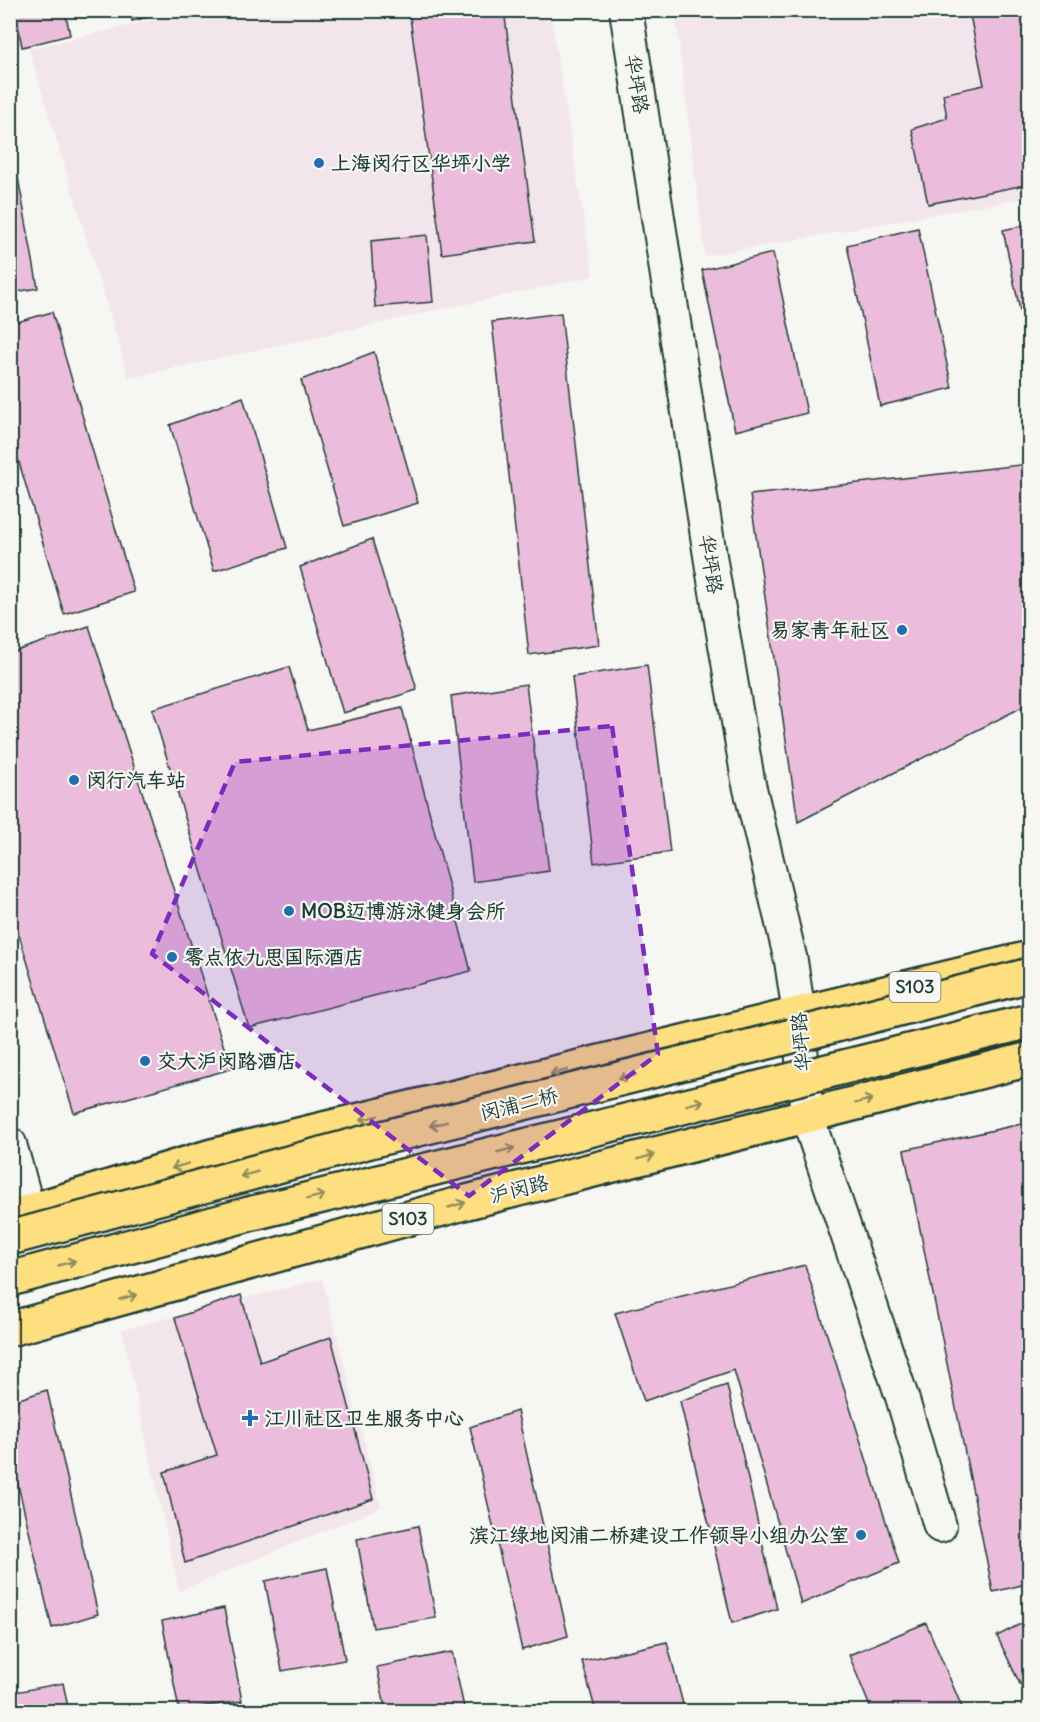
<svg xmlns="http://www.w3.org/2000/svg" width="1040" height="1722" font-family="Delius,'LXGW WenKai TC',sans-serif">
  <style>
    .built { fill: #f3e5ec }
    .building { fill: #ecbcdd; stroke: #1f3d34; stroke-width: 1.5 }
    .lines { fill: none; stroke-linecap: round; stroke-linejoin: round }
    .minor-casing { stroke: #1f3d34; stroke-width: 36 }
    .major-casing { stroke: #1f3d34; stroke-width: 38 }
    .minor { stroke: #f6f6f2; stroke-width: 32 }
    .major { stroke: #fedf80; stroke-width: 33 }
    .rail-casing { stroke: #1f3d34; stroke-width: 7 }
    .rail { stroke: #f6f6f2; stroke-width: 4.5; stroke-dasharray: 14; stroke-linecap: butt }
    .major-bridge-casing { stroke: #1f3d34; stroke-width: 38; stroke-linecap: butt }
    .major-bridge { stroke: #fedf80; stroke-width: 33 }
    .oneway { stroke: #8e8e5a }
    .marked { fill: #7b2cbf; fill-opacity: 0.2; stroke: #7b2cbf; stroke-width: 4.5; stroke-dasharray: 12 8; stroke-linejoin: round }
    .poi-dot { fill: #1f6fb2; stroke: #f6f6f2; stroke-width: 2 }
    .labels { text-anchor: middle; stroke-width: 4.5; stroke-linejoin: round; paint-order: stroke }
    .shield { fill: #f6f6f2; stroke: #60746d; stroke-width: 1.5 }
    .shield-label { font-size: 18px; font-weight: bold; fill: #1f3d34 }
    .street-label { font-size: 20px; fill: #1f3d34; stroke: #f6f6f2 }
    .poi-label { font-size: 20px; font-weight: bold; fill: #1f3d34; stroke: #f6f6f2; text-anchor: start }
  </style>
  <rect width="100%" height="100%" fill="#f6f6f2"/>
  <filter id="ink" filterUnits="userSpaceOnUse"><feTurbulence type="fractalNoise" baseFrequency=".0167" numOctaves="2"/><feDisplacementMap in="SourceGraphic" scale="12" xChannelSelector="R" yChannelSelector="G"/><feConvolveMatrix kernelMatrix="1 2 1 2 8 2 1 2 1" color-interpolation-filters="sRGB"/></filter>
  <g filter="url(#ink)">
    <g class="built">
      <path d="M190 11H550L593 276 129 378 29 49Z"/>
      <path d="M675 11H1029V197L705 256Z"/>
      <path d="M322 1279 381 1507 179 1591 122 1330Z"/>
    </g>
    <g class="building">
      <path d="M15 10H65L70 35 22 47Z"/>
      <path d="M130 10H176L132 21Z"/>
      <path d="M409 10H504L535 241 442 254Z"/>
      <path d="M969 10H1030V184L928 204 912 129 947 118 943 94 984 85Z"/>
      <path d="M10 133 38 288 10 293Z"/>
      <path d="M1030 224V358L1003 230Z"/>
      <path d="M918 228 952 388 880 406 847 245Z"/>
      <path d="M427 235 433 302 375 307 371 241Z"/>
      <path d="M773 253 807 413 735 431 702 270Z"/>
      <path d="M52 312 134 592 64 614 10 432V324Z"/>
      <path d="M561 313 599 645 529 655 492 322Z"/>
      <path d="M374 352 418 503 344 526 301 380Z"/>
      <path d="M243 397 287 548 214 571 170 425Z"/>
      <path d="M1030 464V703L798 822 750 495Z"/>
      <path d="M372 539 417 690 343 713 300 567Z"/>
      <path d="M89 626 231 1069 74 1113 10 906V653Z"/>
      <path d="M647 665 670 852 594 863 572 677Z"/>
      <path d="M289 667 308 730 402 708 471 971 249 1028 152 709Z"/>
      <path d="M526 684 549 871 473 882 451 696Z"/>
      <path d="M1030 1122V1583L993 1592 904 1150Z"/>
      <path d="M805 1265 899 1563 801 1604 734 1370 644 1401 615 1313Z"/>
      <path d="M241 1295 260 1362 331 1337 373 1499 185 1563 164 1472 217 1455 175 1318Z"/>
      <path d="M727 1385 777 1609 732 1623 680 1401Z"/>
      <path d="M47 1390 98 1614 52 1628 10 1451V1402Z"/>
      <path d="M517 1411 568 1636 522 1650 470 1427Z"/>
      <path d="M418 1526 436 1618 373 1628 357 1539Z"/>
      <path d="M327 1568 345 1660 282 1671 265 1581Z"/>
      <path d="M224 1608 242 1701 179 1710 162 1621Z"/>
      <path d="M1030 1619V1705L997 1636Z"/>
      <path d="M926 1623 964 1712H872L849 1655Z"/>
      <path d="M667 1642 685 1712H596L582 1661Z"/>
      <path d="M452 1652 465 1712H386L377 1667Z"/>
      <path d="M63 1683 69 1712H10V1693Z"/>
    </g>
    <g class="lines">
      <defs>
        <g id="minor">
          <path d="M626 10 711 562 748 780 791 961 797 1001 807 1116 902 1397 940 1526"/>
          <path d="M10 1144 29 1212"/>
        </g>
        <g id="major">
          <path d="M10 1217 212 1156 1030 958"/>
          <path d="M10 1329 467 1202 1030 1059"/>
        </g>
      </defs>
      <use href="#minor" class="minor-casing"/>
      <use href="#major" class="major-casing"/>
      <use href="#minor" class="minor"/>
      <use href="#major" class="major"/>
      <defs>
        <g id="rail">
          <path d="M10 1249 124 1217 1030 987"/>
          <path d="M10 1268 128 1236 1030 1006"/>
        </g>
      </defs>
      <use href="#rail" class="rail-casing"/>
      <use href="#rail" class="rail"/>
      <defs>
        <g id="major-bridge">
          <path d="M10 1238 374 1140 828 1027 1030 975"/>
          <path d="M10 1279 249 1214 1030 1021"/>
        </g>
      </defs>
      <use href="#major-bridge" class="major-bridge-casing"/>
      <use href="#major-bridge" class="major-bridge"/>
    </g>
    <defs><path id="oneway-shaft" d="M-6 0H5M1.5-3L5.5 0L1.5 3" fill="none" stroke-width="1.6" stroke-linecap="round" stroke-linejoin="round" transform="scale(1.5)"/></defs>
    <g class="oneway">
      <use href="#oneway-shaft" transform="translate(559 1072) rotate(166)"/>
      <use href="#oneway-shaft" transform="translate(627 1077) rotate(166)"/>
      <use href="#oneway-shaft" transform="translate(864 1101) rotate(-15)"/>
      <use href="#oneway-shaft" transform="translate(695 1103) rotate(-14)"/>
      <use href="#oneway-shaft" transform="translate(369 1118) rotate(166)"/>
      <use href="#oneway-shaft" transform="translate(438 1124) rotate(166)"/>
      <use href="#oneway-shaft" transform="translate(506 1150) rotate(-14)"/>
      <use href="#oneway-shaft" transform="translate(646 1157) rotate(-14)"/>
      <use href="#oneway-shaft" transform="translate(180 1166) rotate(163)"/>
      <use href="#oneway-shaft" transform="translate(249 1174) rotate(165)"/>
      <use href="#oneway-shaft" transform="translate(316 1197) rotate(-14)"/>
      <use href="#oneway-shaft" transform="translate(457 1205) rotate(-16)"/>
      <use href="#oneway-shaft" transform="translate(67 1263) rotate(-15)"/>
      <use href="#oneway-shaft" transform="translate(128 1297) rotate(-16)"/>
    </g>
  </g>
  <path class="marked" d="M612 726 658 1054 469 1196 152 954 235 762Z"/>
  <g class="poi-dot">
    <circle cx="319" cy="163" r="6"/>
    <circle cx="902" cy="630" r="6"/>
    <circle cx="74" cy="780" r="6"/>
    <circle cx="289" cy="911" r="6"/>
    <circle cx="172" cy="957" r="6"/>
    <circle cx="145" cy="1061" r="6"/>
    <path d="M247 1409h6v6h6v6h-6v6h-6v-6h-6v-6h6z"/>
    <circle cx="861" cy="1535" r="6"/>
  </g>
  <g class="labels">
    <g class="shield">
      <rect x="889.5" y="972" width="51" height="30" rx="4.5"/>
      <rect x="382.5" y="1204" width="51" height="30" rx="4.5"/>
    </g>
    <g class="shield-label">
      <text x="915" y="993">S103</text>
      <text x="408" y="1225">S103</text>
    </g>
    <g class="street-label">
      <text transform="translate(637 84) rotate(81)" y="7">华坪路</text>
      <text transform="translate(711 564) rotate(81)" y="7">华坪路</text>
      <text transform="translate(801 1042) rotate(-95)" y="7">华坪路</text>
      <text transform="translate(519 1104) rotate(-14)" y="7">闵浦二桥</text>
      <text transform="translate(519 1189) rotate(-14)" y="7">沪闵路</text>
    </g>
    <g class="poi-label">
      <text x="331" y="170">上海闵行区华坪小学</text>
      <text x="890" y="637" text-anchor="end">易家青年社区</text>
      <text x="86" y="787">闵行汽车站</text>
      <text x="301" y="918">MOB迈博游泳健身会所</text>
      <text x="184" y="964">零点依九思国际酒店</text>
      <text x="157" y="1068">交大沪闵路酒店</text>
      <text x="264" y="1425">江川社区卫生服务中心</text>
      <text x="849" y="1542" text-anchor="end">滨江绿地闵浦二桥建设工作领导小组办公室</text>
    </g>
  </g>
  <rect width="1040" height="1722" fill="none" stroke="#f6f6f2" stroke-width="36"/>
  <rect x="18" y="18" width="1004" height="1686" fill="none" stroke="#1f3d34" stroke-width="2" filter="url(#ink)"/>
</svg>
